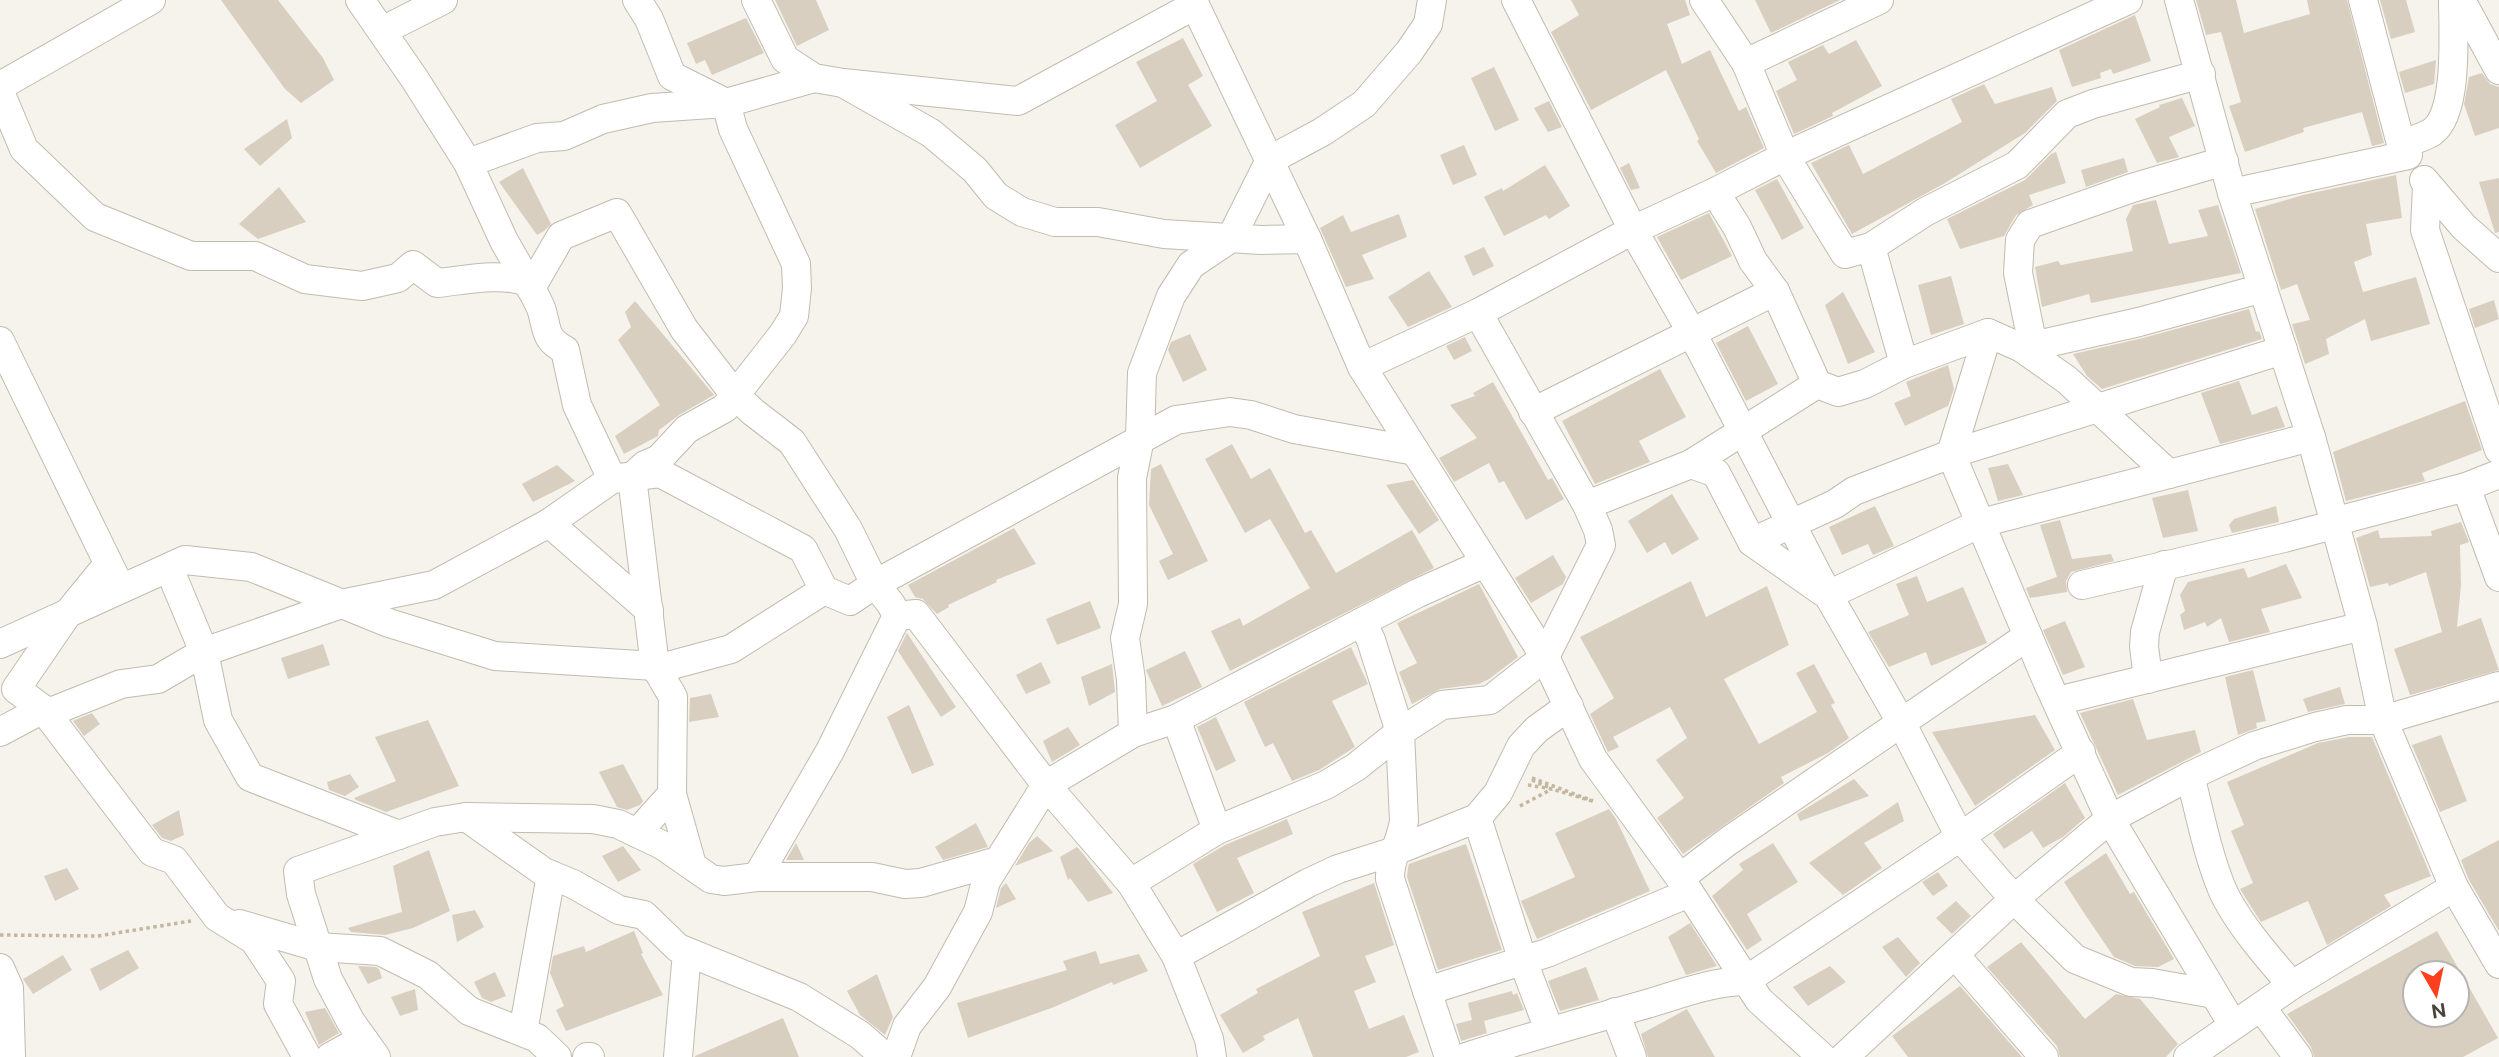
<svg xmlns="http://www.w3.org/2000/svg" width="2499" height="1057" font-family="'Public Sans',sans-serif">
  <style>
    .building { fill: #d8cfc1; fill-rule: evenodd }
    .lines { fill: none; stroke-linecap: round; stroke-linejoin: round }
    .minor-casing { stroke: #c2bbae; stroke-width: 30 }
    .path { stroke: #c4b79f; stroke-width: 3.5; stroke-dasharray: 3.5 3.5; stroke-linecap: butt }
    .minor { stroke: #fff; stroke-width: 28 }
  </style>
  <rect width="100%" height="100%" fill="#f6f3ec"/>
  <g class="building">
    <path d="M221 0H278L323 58 334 80 301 103 285 89Z"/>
    <path d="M775 0H816L829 30 797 46Z"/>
    <path d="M1571 0H1685L1690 15 1667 24 1682 64 1710 50 1739 111 1746 107 1764 148 1716 173 1697 141 1699 139 1666 70 1591 110 1551 32 1579 15Z"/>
    <path d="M1755 0H1840L1771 33Z"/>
    <path d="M2196 0H2236L2244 33 2310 14 2307 0H2347L2384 143 2372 146 2362 112 2303 128 2304 132 2245 152 2229 106 2241 102 2221 32 2206 35Z"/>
    <path d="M2380 0H2406L2415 32 2391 39Z"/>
    <path d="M2135 15 2151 61 2113 74 2111 69 2100 73 2101 78 2072 87 2059 50Z"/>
    <path d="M746 18 764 53 712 75 705 60 696 64 687 43Z"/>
    <path d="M1183 38 1203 76 1188 85 1212 126 1140 168 1115 125 1157 101 1136 62Z"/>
    <path d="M1856 40 1882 86 1832 113 1833 116 1794 134 1776 91 1797 80 1788 62 1823 45 1829 54Z"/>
    <path d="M2436 60 2434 84 2405 93 2399 72Z"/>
    <path d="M1494 67 1519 120 1495 131 1471 78Z"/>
    <path d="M2482 73 2490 84 2499 87V128L2475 136 2464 104 2469 77Z"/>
    <path d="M1984 84 1995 104 2052 87 2057 101 2025 133 1945 183 1852 234 1811 163 1849 145 1863 174 1962 122 1951 99Z"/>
    <path d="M2182 98 2195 126 2169 137 2179 157 2157 163 2135 119 2160 107 2159 105Z"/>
    <path d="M1549 101 1562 127 1548 132 1534 108Z"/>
    <path d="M287 119 292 138 260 166 244 149Z"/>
    <path d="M1464 145 1477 175 1453 185 1440 155Z"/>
    <path d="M2056 152 2066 183 2029 195 2033 205 2016 215 2004 236 1960 249 1947 219 2025 180 2051 154Z"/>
    <path d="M2124 158 2128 172 2086 187 2081 170Z"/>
    <path d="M1629 163 1640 188 1631 190 1620 168Z"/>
    <path d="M1545 165 1570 206 1549 219 1546 215 1504 236 1484 197 1502 188 1503 191Z"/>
    <path d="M523 168 551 224 544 231 537 235 499 182Z"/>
    <path d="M2396 175 2402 218 2366 224 2372 255 2354 262 2363 292 2416 277 2430 324 2371 341 2365 319 2326 339 2329 354 2305 364 2292 324 2310 320 2297 284 2281 290 2255 209 2303 195Z"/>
    <path d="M2499 178V232L2495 233 2479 182Z"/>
    <path d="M1777 179 1804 228 1782 240 1755 190Z"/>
    <path d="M279 187 306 222 258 239 239 224Z"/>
    <path d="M2156 200 2169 244 2208 236 2198 210 2218 205 2241 273 2091 303 2089 294 2042 307 2035 267 2058 261 2061 265 2133 251 2126 219 2133 205Z"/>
    <path d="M1709 213 1732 256 1681 280 1657 237Z"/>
    <path d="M1399 214 1407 237 1362 255 1374 279 1346 287 1320 228 1343 215 1351 232Z"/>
    <path d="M1484 247 1494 266 1473 276 1464 256Z"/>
    <path d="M1429 271 1452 307 1408 327 1388 297Z"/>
    <path d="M1951 276 1964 324 1931 335 1918 285Z"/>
    <path d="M1843 292 1875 352 1848 364 1825 305Z"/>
    <path d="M2494 300 2499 319 2475 328 2469 309Z"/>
    <path d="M635 301 714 395 679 415 659 430 658 436 624 454 615 436 660 405 618 340 631 327 625 312Z"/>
    <path d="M2249 309 2256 332 2259 331 2262 339 2102 389 2087 376 2073 354 2143 338Z"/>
    <path d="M1748 326 1778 384 1746 401 1716 343Z"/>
    <path d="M1190 334 1207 370 1183 382 1168 350 1171 342Z"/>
    <path d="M1465 337 1472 351 1454 360 1446 346Z"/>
    <path d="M1948 365 1954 389 1948 406 1905 426 1894 403 1911 396 1906 382Z"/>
    <path d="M1660 369 1686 417 1639 441 1650 462 1595 484 1562 421Z"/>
    <path d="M2239 381 2252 415 2277 406 2285 427 2220 444 2201 393Z"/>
    <path d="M1493 382 1548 480 1552 478 1564 499 1526 520 1504 481 1499 483 1489 463 1454 482 1439 458 1477 438 1450 405 1475 396 1473 393Z"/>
    <path d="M2465 401 2482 450 2422 473 2425 481 2346 501 2333 452Z"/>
    <path d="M1232 444 1251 479 1270 468 1305 533 1311 530 1336 573 1412 530 1434 568 1230 671 1211 631 1240 618 1243 626 1310 588 1270 519 1245 533 1205 459Z"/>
    <path d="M1161 464 1208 561 1168 580 1159 561 1173 554 1149 505 1151 469Z"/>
    <path d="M2008 464 2023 495 1998 501 1988 468Z"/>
    <path d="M557 465 575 481 533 502 522 484Z"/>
    <path d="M1413 480 1439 520 1419 534 1386 485Z"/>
    <path d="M2188 490 2198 531 2163 538 2152 498Z"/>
    <path d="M1672 494 1699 539 1672 555 1665 542 1647 553 1628 521Z"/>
    <path d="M1875 506 1894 546 1873 555 1868 544 1842 555 1829 527Z"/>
    <path d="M2276 506 2279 522 2232 533 2229 525 2234 519Z"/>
    <path d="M2060 520 2072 559 2111 554 2114 561 2071 572 2066 581 2067 592 2030 598 2026 588 2057 577 2040 525Z"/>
    <path d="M2461 522 2469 542 2460 545 2461 585 2457 627 2481 618 2499 670 2410 695 2394 649 2442 632 2426 572 2389 586 2388 583 2370 587 2356 538 2378 530 2380 538 2432 536 2431 531Z"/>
    <path d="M1014 528 1036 564 996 580 997 582 948 605 949 607 937 614 923 599 915 597 908 585Z"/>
    <path d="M1553 555 1566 577 1563 584 1531 603 1515 578Z"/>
    <path d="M2286 564 2302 598 2261 609 2270 632 2229 642 2221 618 2207 627 2205 622 2184 630 2180 615 2185 611 2180 595 2188 582 2244 568 2248 578Z"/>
    <path d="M1917 576 1927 602 1963 587 1987 643 1931 666 1926 652 1889 667 1868 632 1909 615 1896 584Z"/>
    <path d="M1691 581 1706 617 1767 586 1789 645 1724 679 1759 744 1817 712 1796 673 1814 664 1835 703 1831 705 1849 738 1828 753 1781 777 1784 783 1683 854 1657 818 1684 798 1656 760 1687 738 1670 707 1613 737 1619 747 1608 752 1590 714 1614 698 1580 637Z"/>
    <path d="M1479 584 1518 657 1489 679 1479 684 1440 689 1412 704 1399 672 1417 663 1397 623Z"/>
    <path d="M1090 601 1101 628 1057 645 1046 619Z"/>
    <path d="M2065 621 2085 667 2063 675 2043 630Z"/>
    <path d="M907 633 956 707 941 717 898 651Z"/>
    <path d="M323 644 330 665 288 679 281 658Z"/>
    <path d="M1351 647 1368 684 1332 701 1355 747 1319 770 1292 781 1273 743 1265 747 1244 702Z"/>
    <path d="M1185 651 1202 687 1162 706 1146 670Z"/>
    <path d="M1041 662 1051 683 1026 694 1016 675Z"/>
    <path d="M1112 664 1115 692 1089 706 1081 677Z"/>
    <path d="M2253 670 2266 721 2256 723 2257 728 2238 735 2225 677Z"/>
    <path d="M2340 687 2345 704 2308 712 2303 699Z"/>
    <path d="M711 694 719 717 689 722 690 698Z"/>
    <path d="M2133 699 2147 740 2195 730 2201 752 2118 795 2080 713Z"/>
    <path d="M909 705 934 765 912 774 887 717Z"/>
    <path d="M92 713 100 724 84 736 73 721Z"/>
    <path d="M2035 715 2055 750 1975 806 1932 732Z"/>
    <path d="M1216 717 1236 761 1216 771 1197 727Z"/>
    <path d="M428 720 459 786 386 812 356 800 354 798 396 781 375 737Z"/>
    <path d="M1068 727 1080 745 1052 762 1043 741Z"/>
    <path d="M2441 735 2467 801 2440 812 2412 745Z"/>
    <path d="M2349 737H2372L2431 876 2384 895 2391 906 2327 945 2308 901 2261 922 2250 905 2240 889 2253 883 2231 831 2244 825 2227 782 2318 743Z"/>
    <path d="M623 764 643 801 640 805 627 810 617 807 599 772Z"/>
    <path d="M350 774 359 787 345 796 329 790 327 782Z"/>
    <path d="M1854 779 1869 796 1800 821 1797 814Z"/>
    <path d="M2065 783 2085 818 2063 837 2043 848 2032 831 2004 849 1993 834Z"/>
    <path d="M1898 802 1904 821 1864 843 1882 868 1843 895 1809 863Z"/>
    <path d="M1609 809 1616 819 1650 891 1537 939 1521 901 1575 877 1555 833Z"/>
    <path d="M179 810 184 835 171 841 162 838 152 825Z"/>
    <path d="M1287 819 1293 834 1237 858 1254 893 1217 912 1193 864 1225 845Z"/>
    <path d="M976 823 988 847 943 860 935 847Z"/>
    <path d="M1037 836 1053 851 1015 866 1029 843Z"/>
    <path d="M2499 840V931L2469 880 2461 860Z"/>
    <path d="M796 843 804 860H786Z"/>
    <path d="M1773 843 1798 882 1747 914 1762 940 1747 950 1712 896 1743 870 1739 864Z"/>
    <path d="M1466 844 1502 950 1438 970 1407 877 1408 868 1409 864Z"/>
    <path d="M623 846 641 870 618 882 602 856Z"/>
    <path d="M1077 847 1084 855 1113 893 1088 902 1070 878 1068 880 1060 857Z"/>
    <path d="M429 850 450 911 413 928 385 935 351 932 348 928 402 912 393 866Z"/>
    <path d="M2106 853 2130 894 2134 892 2174 959 2158 967 2135 966 2114 957 2084 913 2064 882Z"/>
    <path d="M67 868 79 889 55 901 44 876Z"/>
    <path d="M1938 872 1948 886 1933 896 1922 882Z"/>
    <path d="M1006 883 1016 899 996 908 1001 888Z"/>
    <path d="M1374 883 1394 945 1365 956 1376 982 1354 991 1369 1029 1404 1015 1419 1052 1406 1057H1313L1298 1018 1263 1036 1265 1040 1243 1053 1220 1015 1258 993 1256 989 1320 956 1302 912Z"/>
    <path d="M1956 901 1971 916 1952 934 1936 918Z"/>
    <path d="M475 910 484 927 457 942 452 915Z"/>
    <path d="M1690 923 1717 966 1686 975 1668 937Z"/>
    <path d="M634 931 643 953 641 954 663 995 566 1031 556 1010 564 1006 550 973 553 956 584 946 586 952Z"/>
    <path d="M2437 931 2498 1038 2463 1057H2314L2311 1047 2287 1014ZM2415 973H2457V1015H2415Z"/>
    <path d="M1898 937 1920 963 1906 977 1882 947Z"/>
    <path d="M2021 942 2085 1019 2116 994 2140 999 2178 1044 2166 1057H2060L2057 1046 1987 967Z"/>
    <path d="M128 950 139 968 100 991 90 969Z"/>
    <path d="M1096 951 1100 964 1139 954 1148 971 1113 985 1112 982 1054 1007 968 1038 957 1003 1067 970 1063 961Z"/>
    <path d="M63 955 72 970 33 994 23 979Z"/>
    <path d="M358 966 376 967 379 969 382 978 368 984Z"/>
    <path d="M1830 966 1846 982 1808 1006 1793 987Z"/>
    <path d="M1586 967 1599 1000 1560 1011 1548 981Z"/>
    <path d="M495 972 506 996 491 1002 482 998 474 982Z"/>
    <path d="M877 974 893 1017 885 1035 860 1015 847 991Z"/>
    <path d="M1960 986 2022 1057H1908L1892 1036Z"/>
    <path d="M415 989 418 1010 400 1016 391 997Z"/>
    <path d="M1512 991 1513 995 1517 993 1524 1010 1484 1021 1487 1033 1461 1041 1456 1024 1472 1020 1468 1003Z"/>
    <path d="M325 1008 339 1033 319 1045 305 1012Z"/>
    <path d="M1687 1009 1715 1057H1648L1641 1034Z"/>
    <path d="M783 1018 799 1057H695V1056Z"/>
  </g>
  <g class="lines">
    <defs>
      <g id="minor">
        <path d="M360 0 414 78 468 163 504 241 531 288 561 236 617 213 684 329 735 395 753 412 792 442 848 529 875 584 1176 420 1230 412 1251 415 1294 429 1415 451"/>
        <path d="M637 0 649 19 672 76 726 103 733 129 796 264 797 288 794 316 783 334 725 408 687 429 659 459 645 465 632 477 655 666 673 697 672 794"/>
        <path d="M756 0 785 59 814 78 843 83 1018 101 1195 5"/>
        <path d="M1189 0 1195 5 1307 239 1362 367 1545 657 1593 759 1680 878 1759 1000 1822 1057"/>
        <path d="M1516 0 1633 230 1692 333 1828 595 1901 722 1960 837 2014 899 2075 959 2131 982 2152 983 2214 994"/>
        <path d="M1704 0 1746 63 1785 156 1845 254 1871 247 1904 364 1988 333 1951 454 2047 681 2110 819 2233 1025"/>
        <path d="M2179 0 2232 193 2311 437 2363 626 2383 720 2454 887 2499 964"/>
        <path d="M2461 0 2499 70"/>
        <path d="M382 31 443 0"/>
        <path d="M1746 63 1879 0"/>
        <path d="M843 83 931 133 975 170 996 196 1022 212 1055 222H1098L1164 234 1261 240 1307 239"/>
        <path d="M0 86 151 0"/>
        <path d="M0 92 24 149 95 217 191 256H255L305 279 362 286 398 278 413 265 437 283C466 280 500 272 527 282 532 290 537 299 541 308 548 329 543 338 565 350L577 405 612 479 660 473 803 549 824 590 850 601 875 584 891 604 897 616 916 614 1046 785 1131 883 1176 956 1209 1039 1212 1057"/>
        <path d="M2401 144C2410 141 2423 138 2432 132 2459 113 2453 31 2453 0"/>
        <path d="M468 163 537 138 564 136 603 119 652 108 726 103 814 78"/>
        <path d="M2424 180 2464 227 2499 258"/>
        <path d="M2427 186 2425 230 2499 450"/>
        <path d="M1715 192 1737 227 1753 261 1775 291 1817 384"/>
        <path d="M2232 193 2408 155 2401 144 2363 0"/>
        <path d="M1871 247 1925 212 2017 165 2067 114 2093 104 2201 74"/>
        <path d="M1988 333 2022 348 2033 346 2139 322 2263 288"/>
        <path d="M0 341 117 581"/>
        <path d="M2033 346 2018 273 2020 240 2030 224 2132 188 2224 161"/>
        <path d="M2022 348 2067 380 2169 474"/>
        <path d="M1362 367 1478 313 1633 230 1715 192 1785 156 2128 0"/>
        <path d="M1533 412 1775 291"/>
        <path d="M1691 464 1716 473 1752 542 1823 592"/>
        <path d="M2466 487 2499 577"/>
        <path d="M1587 505 1691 464 1817 384 1838 392 1865 384 1904 364"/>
        <path d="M549 523 649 610"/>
        <path d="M1752 542 1835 504 1854 491 1951 454 2283 350"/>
        <path d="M108 564 68 613 16 689 48 713 121 684 158 679 204 652 218 720 250 777 399 835"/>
        <path d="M169 568 204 652 341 604 434 585 549 523 612 479"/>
        <path d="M2082 585 2284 538 2333 525 2348 518 2466 487 2499 474"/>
        <path d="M1828 595 1981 523 2311 437"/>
        <path d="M0 644 185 560 251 567 389 623 495 656 655 666H668L731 649 824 590"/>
        <path d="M2148 679 2144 646 2145 632 2164 565"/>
        <path d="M2057 701 2363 626"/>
        <path d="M1176 719 1217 830"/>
        <path d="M0 732 43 709 152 852 174 860 217 917 254 940 281 981 278 1004 307 1057"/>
        <path d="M1133 733 1176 719 1362 622"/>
        <path d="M2190 776C2200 813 2207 853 2222 889 2236 921 2269 959 2292 985"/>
        <path d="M466 817 544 872 573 884 619 910 644 915 678 948 799 997 860 1035 885 1057"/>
        <path d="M1477 818 1523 961 1549 1030"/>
        <path d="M637 833 672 794 692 865"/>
        <path d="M757 877 830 751 897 616"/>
        <path d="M1680 878 1727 842 2028 636"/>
        <path d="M1131 883 1217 830 1326 785 1356 767 1400 732 1442 705 1490 700 1545 657 1601 545 1598 530 1587 505 1478 313"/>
        <path d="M239 924 318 947 380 951 428 975 469 1011 537 1038 557 1057"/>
        <path d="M1955 955 2044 1057"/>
        <path d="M1176 956 1308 883 1338 869 1395 851 1477 818 1498 793 1521 746 1537 729 1569 706"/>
        <path d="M0 968 9 988 11 1057"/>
        <path d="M1427 991 1547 953 1689 893"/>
        <path d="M2261 1007 2298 1057"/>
        <path d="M1615 1012 1632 1057"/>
        <path d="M523 1032 551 875"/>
        <path d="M330 1057 363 1039"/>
        <path d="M376 1057 351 1022 328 979 301 894 298 871 435 822 466 817 593 819 618 824 662 845 711 879 724 881 757 877H872L905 884 921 883 998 861"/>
        <path d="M587 1057H590"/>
        <path d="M678 1057 687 952"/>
        <path d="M896 1057 907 1026 937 987 978 912 986 881 1046 785 1133 733 1131 680 1125 638 1133 604 1132 478 1140 438 1142 373 1171 296 1191 265 1231 238 1270 160 1322 132 1364 104 1409 52 1428 24 1432 0"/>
        <path d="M1449 1057 1390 879C1389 859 1401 841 1404 821L1400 732 1371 640 1362 622 1418 593 1485 563"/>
        <path d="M1466 1057C1523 1039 1579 1023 1636 1007 1673 997 1707 982 1745 981L1960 837 2081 752"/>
        <path d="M1844 1057 2014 899 2110 819 2190 776 2254 746 2315 727 2347 720H2383L2499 686"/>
        <path d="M2188 1057 2292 985 2454 887"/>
      </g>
    </defs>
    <use href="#minor" class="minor-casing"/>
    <g class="path">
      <path d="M1532 778 1593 801"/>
      <path d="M1532 780 1552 789"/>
      <path d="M1528 785 1552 789 1592 801"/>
      <path d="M1520 806 1552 789"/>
      <path d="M0 935 98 936 191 921"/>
    </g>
    <use href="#minor" class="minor"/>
  </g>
  <g transform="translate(2436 994) rotate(171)"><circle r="33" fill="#ffffff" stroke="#b7b4b0" stroke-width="2"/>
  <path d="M0-5L12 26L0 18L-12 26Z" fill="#fc3f1d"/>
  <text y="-10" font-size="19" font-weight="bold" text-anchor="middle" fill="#4b4439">N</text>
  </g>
</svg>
